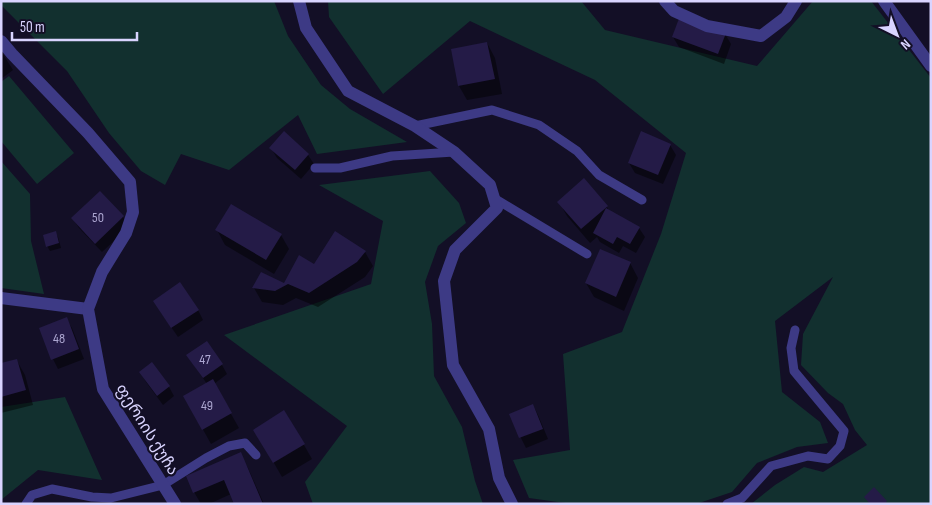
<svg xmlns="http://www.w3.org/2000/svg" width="932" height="505" font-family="'Sofia Sans Condensed','Noto Sans Georgian',sans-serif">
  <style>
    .green { fill: #12302f }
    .shadow { fill: #0007 }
    .building { fill: #241b47 }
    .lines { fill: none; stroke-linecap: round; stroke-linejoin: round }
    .service { stroke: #3d3a85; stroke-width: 9 }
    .minor { stroke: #3d3a85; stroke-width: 12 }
    .tertiary { stroke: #3d3a85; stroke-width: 12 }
    .labels { text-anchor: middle; stroke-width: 4.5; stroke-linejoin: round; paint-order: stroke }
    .number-label { font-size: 14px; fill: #aca6d1 }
    .street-label { font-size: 16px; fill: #d9d4ff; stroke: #130f26 }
  </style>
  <rect width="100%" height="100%" fill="#130f26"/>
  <g class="green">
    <path d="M1 1H274L288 36 321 85 350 109 407 142 317 154 298 115 229 170 181 154 165 185 141 171 109 133 67 71 2 6Z"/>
    <path d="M328 1H581L605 30 757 66 813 1H871L931 78V504H751L775 485 804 467 823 472 867 445 855 430 843 404 828 393 801 365 803 334 833 277 775 321 782 392 820 422 828 443 797 447 757 463 732 492 696 504H572L529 498 513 460 570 450 563 354 622 332 661 234 686 153 595 80 470 21 383 94 329 17Z"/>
    <path d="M9 76 74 153 37 184 1 141V82Z"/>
    <path d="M1 161 30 194 31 241 44 294 1 288Z"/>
    <path d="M430 171 459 203 466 223 438 246 425 282 432 324 434 376 462 427 475 481 483 504H313L305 482 347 426 224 335 371 284 383 221 319 185Z"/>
    <path d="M65 397 102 480 38 470 1 500V407Z"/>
  </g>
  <g class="shadow">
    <path d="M725 34 731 44 724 64 679 47 673 37Z"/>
    <path d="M487 43 495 58 502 94 467 100 459 86Z"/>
    <path d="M1 51 13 70 1 79Z"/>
    <path d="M670 145 676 155 663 184 635 173 629 163Z"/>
    <path d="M271 148 308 155 314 164 301 179 277 158Z"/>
    <path d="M100 193 123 217 129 227 102 252 79 228 73 219Z"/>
    <path d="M559 202 607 207 609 211 639 228 645 237 636 253 623 246 619 253 600 242 597 237 590 243 567 216Z"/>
    <path d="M217 230 281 235 289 249 274 274 225 245Z"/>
    <path d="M55 233 58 237 61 248 50 251 47 246Z"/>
    <path d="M365 252 373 266 365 277 318 307 296 298 283 305 262 302 254 288 285 284 315 266Z"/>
    <path d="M630 263 638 278 624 311 594 297 586 283Z"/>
    <path d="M198 310 203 320 178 337 160 311Z"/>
    <path d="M66 319 72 328 84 359 58 369 53 359Z"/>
    <path d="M17 361 25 375 33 405 1 413V365Z"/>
    <path d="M194 365H222L227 374 214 384 239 428 211 444 185 397 207 384Z"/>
    <path d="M141 373 169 387 174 396 163 405 146 382Z"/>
    <path d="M533 405 538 415 548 439 526 448 521 438 511 414Z"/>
    <path d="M263 444 304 445 312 459 282 477Z"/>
    <path d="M240 454 248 468 264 504H235L231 494 209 504H201L194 492Z"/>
  </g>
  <g class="building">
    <path d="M680 16 726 33 718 54 672 37Z"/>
    <path d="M487 42 495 79 458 86 451 49Z"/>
    <path d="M284 131 309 154 295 170 269 148Z"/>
    <path d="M641 131 671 144 658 175 628 163Z"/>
    <path d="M584 178 608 206 581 229 557 202Z"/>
    <path d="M100 191 124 216 95 244 71 218Z"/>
    <path d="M231 204 282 234 266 260 215 230Z"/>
    <path d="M606 208 640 227 630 244 617 237 613 244 593 233Z"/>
    <path d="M56 231 59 243 46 247 43 235Z"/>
    <path d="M335 231 366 251 357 262 309 293 288 284 275 291 252 288 261 272 284 283 299 255 314 264Z"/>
    <path d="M600 249 631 262 616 297 585 283Z"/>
    <path d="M180 282 199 310 171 328 153 301Z"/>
    <path d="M67 317 79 349 51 360 39 328Z"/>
    <path d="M207 341 223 364 203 378 186 355Z"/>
    <path d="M17 359 26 390 1 397V363Z"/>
    <path d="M152 362 170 386 157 396 139 372Z"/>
    <path d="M213 379 232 413 202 430 183 396Z"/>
    <path d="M533 404 543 429 519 438 509 414Z"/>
    <path d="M284 410 305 444 273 463 253 430Z"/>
    <path d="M241 452 263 504H234L224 480 193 493 186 476Z"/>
    <path d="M874 487 887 501 885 504H870L864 497Z"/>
  </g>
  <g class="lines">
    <g class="service">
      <path d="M415 126 492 110 539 125 577 151 599 175 642 200"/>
      <path d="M315 168H340L392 156 454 152"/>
      <path d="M494 198 587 254"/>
      <path d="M26 504 32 495 52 489 92 497 111 498 163 485 206 458 229 446 245 443 256 455"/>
      <path d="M727 504 742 498 771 466 808 456 828 459 840 446 844 431 794 371 791 348 795 330"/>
    </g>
    <g class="minor">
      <path d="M299 1 306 28 348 91 415 126 454 152 490 185 497 208 455 250 444 281 453 365 489 429 499 478 512 504"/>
      <path d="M665 1 674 11 707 26 761 36 786 17 796 1"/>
      <path d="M884 1 931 66"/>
      <path d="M1 298 88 309"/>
    </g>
    <path class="tertiary" d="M1 41 12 54 88 133 130 182 133 212 126 233 102 272 88 309 103 389 175 504"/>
  </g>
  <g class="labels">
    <g class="number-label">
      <text x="98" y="222">50</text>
      <text x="59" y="343">48</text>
      <text x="205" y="364">47</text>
      <text x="207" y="410">49</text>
    </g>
    <g class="street-label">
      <text transform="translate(148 429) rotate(58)" y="6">ფერიის ქუჩა</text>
    </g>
  </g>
  <rect width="932" height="505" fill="none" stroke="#d9d4ff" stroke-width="5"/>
  <g transform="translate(897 35) rotate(138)" stroke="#130f26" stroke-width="4" paint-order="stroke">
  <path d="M0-4L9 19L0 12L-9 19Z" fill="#d9d4ff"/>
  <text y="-8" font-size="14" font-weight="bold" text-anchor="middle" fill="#d9d4ff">N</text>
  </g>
  <path d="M12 32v8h125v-8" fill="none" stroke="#d9d4ff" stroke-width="2.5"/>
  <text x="20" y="32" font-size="15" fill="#d9d4ff" stroke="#130f26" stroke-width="4" paint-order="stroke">50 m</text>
</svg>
